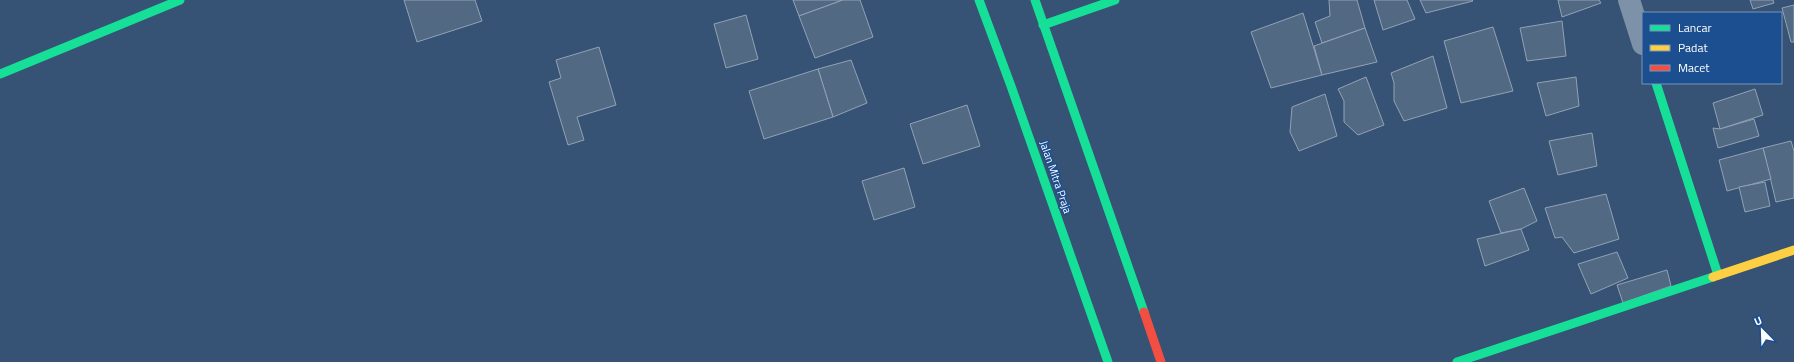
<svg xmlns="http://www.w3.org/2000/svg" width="1794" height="362" font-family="'Titillium Web',sans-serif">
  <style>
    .building { fill: #526984; stroke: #92a2b6 }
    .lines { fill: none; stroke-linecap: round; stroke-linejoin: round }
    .street { stroke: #7d92a8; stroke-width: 22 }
    .fast { stroke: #16e098; stroke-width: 9 }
    .slow { stroke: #ffcf43; stroke-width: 9 }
    .jam { stroke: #f24e42; stroke-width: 9 }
    .labels { text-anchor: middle; stroke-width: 3; stroke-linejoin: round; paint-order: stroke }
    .street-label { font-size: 11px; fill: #fff; stroke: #1b4f8f }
  </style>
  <rect width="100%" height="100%" fill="#365274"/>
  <g class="building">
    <path d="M404 0H475L482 21 417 42Z"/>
    <path d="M793 0H843L799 16Z"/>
    <path d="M843 0H860L873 37 815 58 799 16Z"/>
    <path d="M1329 0H1357L1365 28 1322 43 1315 22 1330 16Z"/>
    <path d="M1374 0H1407L1415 19 1383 30Z"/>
    <path d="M1420 0H1472L1473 1 1426 13Z"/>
    <path d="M1558 0H1599L1601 3 1562 17Z"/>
    <path d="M1750 0H1773L1774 3 1753 9Z"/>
    <path d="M1794 5V42H1791L1782 8Z"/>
    <path d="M1303 13 1322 75 1271 88 1251 32Z"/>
    <path d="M746 15 758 59 726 68 714 24Z"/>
    <path d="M1562 21 1566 56 1527 61 1520 28Z"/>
    <path d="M1493 27 1513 91 1461 103 1444 41Z"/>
    <path d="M1365 28 1377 62 1322 75 1314 46Z"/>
    <path d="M599 47 616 105 577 117 584 140 568 145 549 82 561 78 556 60Z"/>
    <path d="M1433 56 1447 108 1404 121 1394 101V83L1391 73Z"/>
    <path d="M851 60 867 103 833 117 818 69Z"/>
    <path d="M818 69 833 117 764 139 749 91Z"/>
    <path d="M1366 77 1384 125 1358 135 1344 122V101L1338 89Z"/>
    <path d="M1576 77 1579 106 1546 116 1537 83Z"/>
    <path d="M1755 89 1763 115 1720 129 1713 103Z"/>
    <path d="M1325 94 1337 136 1299 151 1290 132 1292 107Z"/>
    <path d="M967 105 980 146 923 164 910 124Z"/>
    <path d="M1754 119 1759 136 1718 148 1713 128 1720 129Z"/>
    <path d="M1592 133 1597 166 1558 175 1549 141Z"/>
    <path d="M1791 141 1794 151V198L1776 202 1763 148Z"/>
    <path d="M1763 148 1771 179 1727 191 1719 160Z"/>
    <path d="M904 168 915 207 874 220 862 181Z"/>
    <path d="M1765 182 1770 206 1745 212 1739 187Z"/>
    <path d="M1524 188 1537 221 1521 229 1501 233 1489 201Z"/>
    <path d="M1606 194 1619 239 1574 253 1562 237 1555 238 1545 208Z"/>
    <path d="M1521 229 1529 250 1485 266 1477 239Z"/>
    <path d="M1617 252 1628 278 1591 294 1578 264Z"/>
    <path d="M1667 270 1671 286 1623 303 1617 285Z"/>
  </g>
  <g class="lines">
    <path class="street" d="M1629 0 1643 44"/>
    <g class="fast">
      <path d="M979 0 1011 86 1108 362"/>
      <path d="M1035 0 1144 312"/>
      <path d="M1043 25 1115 0"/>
      <path d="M0 74 180 0"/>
      <path d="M1656 83 1718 275"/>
      <path d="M1457 362 1713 277"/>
    </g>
    <path class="slow" d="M1713 277 1794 250"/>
    <path class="jam" d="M1144 312 1161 362"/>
  </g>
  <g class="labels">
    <g class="street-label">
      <text transform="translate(1056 177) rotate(71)" y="4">Jalan Mitra Praja</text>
    </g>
  </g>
  <rect x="1642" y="12" width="140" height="72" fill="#1b4f8f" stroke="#7695bc"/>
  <rect x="1650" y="25" width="20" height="6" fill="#16e098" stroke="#7695bc"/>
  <text x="1678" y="32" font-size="12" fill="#ffffff">Lancar</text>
  <rect x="1650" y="45" width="20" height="6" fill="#ffcf43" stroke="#7695bc"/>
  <text x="1678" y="52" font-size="12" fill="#ffffff">Padat</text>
  <rect x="1650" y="65" width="20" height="6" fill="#f24e42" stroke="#7695bc"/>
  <text x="1678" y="72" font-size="12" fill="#ffffff">Macet</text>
  <g transform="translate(1762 330) rotate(337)" stroke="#1b4f8f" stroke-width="3" paint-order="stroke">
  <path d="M0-3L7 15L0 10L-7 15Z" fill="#ffffff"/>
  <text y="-6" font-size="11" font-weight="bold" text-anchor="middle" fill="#ffffff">U</text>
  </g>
</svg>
